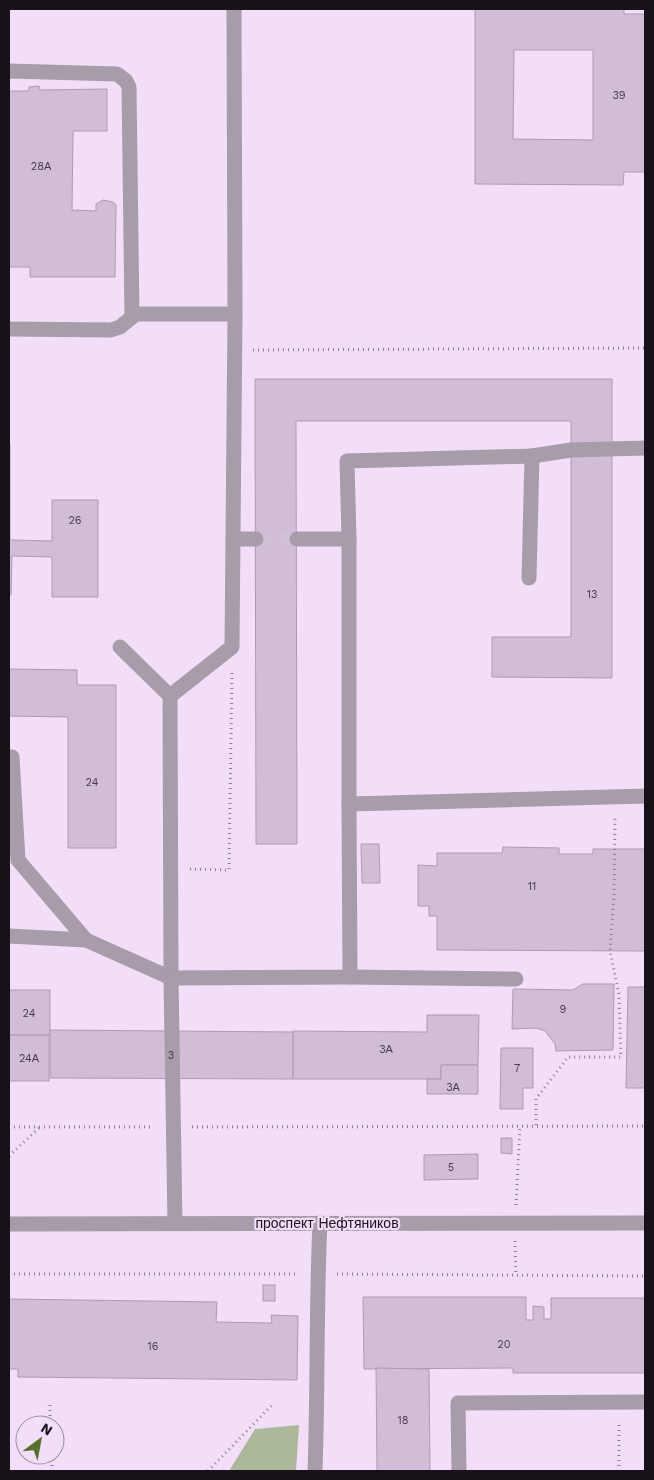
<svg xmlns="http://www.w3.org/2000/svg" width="654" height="1480" font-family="'Work Sans',sans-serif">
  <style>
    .forest { fill: #aaba99 }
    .building { fill: #d2bdd8; stroke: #ae9ab4; fill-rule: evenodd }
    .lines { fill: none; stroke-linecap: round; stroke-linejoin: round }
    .minor-tunnel { stroke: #d2bfd8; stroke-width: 15; stroke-dasharray: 15 8; stroke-linecap: butt }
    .path { stroke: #8d7e92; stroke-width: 3; stroke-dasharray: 1 4; stroke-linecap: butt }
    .minor { stroke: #a69da8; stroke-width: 15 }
    .labels { text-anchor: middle; stroke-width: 4.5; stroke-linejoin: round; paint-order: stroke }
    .number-label { font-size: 11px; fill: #463c4a }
    .street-label { font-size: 14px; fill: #18111a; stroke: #f3defa }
  </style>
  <rect width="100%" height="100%" fill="#f3defa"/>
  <path class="forest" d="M299 1425 296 1471H229L255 1429Z"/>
  <g class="building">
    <path d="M475 9H624V14H645V172H624L623 185 475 184ZM514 50H593V140L513 139Z"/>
    <path d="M39 86 40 90 107 89V131H73L72 210 96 211V204L103 200 113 202 116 205 115 277H30V267H9V91H29V87Z"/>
    <path d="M255 379H612V678L492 677V637H571V421H296L297 844H256Z"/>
    <path d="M9 444H10V540L52 541V500H98V597H52V557L12 556 11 595H9Z"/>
    <path d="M9 669 77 670V685H116V848H68V717L9 716Z"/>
    <path d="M361 844H379L380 883H362Z"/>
    <path d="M503 847 559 848V854H593V849H645V951L437 950V916H429V906H418V865L437 866V853H502Z"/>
    <path d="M583 984H614L613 1050 556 1051 555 1044 545 1031 536 1028 512 1029 513 989 573 990Z"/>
    <path d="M628 987H645V1088H626Z"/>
    <rect x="9" y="990" width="41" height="45"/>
    <path d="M427 1015H479L478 1065H441V1079H293V1031L427 1032Z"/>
    <path d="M50 1030 293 1032V1079L50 1078Z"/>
    <rect x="9" y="1035" width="40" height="46"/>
    <path d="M501 1048H533V1088H523V1109H500Z"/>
    <path d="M441 1065H478V1094H427V1079H441Z"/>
    <path d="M501 1138H512V1154L501 1153Z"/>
    <path d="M478 1154V1179L424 1180V1155Z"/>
    <rect x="263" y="1285" width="12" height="16"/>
    <path d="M363 1297H526V1320H533V1306L544 1307V1319H551V1298H645V1373H513V1368L364 1369Z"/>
    <path d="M9 1299 217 1302 216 1322 272 1323 271 1315 298 1316 297 1380 18 1377V1369H9Z"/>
    <path d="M376 1368 429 1369 430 1471H377Z"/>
  </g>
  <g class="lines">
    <path class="minor-tunnel" d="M256 539H297"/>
    <g class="path">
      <path d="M253 350 645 348"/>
      <path d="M190 869 229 870 232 672"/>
      <path d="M536 1125V1099L568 1057H621L619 995 610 951 614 894 615 816"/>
      <path d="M9 1127H153"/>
      <path d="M192 1127 645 1126"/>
      <path d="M9 1156 39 1128"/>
      <path d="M516 1205 520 1126"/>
      <path d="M515 1241 516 1276"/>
      <path d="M9 1274H298"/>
      <path d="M337 1274 645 1276"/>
      <path d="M50 1405V1425"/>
      <path d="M52 1455V1471"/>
      <path d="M208 1471 272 1405"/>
      <path d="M619 1471V1421"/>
    </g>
    <g class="minor">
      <path d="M9 71 117 74 126 81 129 87 132 317"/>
      <path d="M9 329 111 330 120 327 136 314H235"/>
      <path d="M532 456 571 450 645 448"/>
      <path d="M233 539H256"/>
      <path d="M297 539H349"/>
      <path d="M170 696 232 647 235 314 234 9"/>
      <path d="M9 757H12L18 860 86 940"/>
      <path d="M349 804V539L347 461 532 456 529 578"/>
      <path d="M9 936 86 940 171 978 170 696 120 647"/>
      <path d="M350 977 516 979"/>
      <path d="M175 1223 171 978 350 977 349 804 645 796"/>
      <path d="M9 1224 645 1223"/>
      <path d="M315 1471C318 1389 316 1306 320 1223"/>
      <path d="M459 1471 458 1403 645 1402"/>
    </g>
  </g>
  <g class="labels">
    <g class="number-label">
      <text x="619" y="99">39</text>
      <text x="41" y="170">28А</text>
      <text x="75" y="524">26</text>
      <text x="592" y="598">13</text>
      <text x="92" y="786">24</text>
      <text x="532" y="890">11</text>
      <text x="563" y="1013">9</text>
      <text x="29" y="1017">24</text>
      <text x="386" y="1053">3А</text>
      <text x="171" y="1059">3</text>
      <text x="29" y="1062">24А</text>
      <text x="517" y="1072">7</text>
      <text x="453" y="1091">3А</text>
      <text x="451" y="1171">5</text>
      <text x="504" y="1348">20</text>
      <text x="153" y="1350">16</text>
      <text x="403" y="1424">18</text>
    </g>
    <g class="street-label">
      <text x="327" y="1228">проспект Нефтяников</text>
    </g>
  </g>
  <rect width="654" height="1480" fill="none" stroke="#18111a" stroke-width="20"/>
  <g transform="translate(40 1440) rotate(32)"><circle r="24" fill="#f3defa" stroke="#9b8ca0"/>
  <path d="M0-4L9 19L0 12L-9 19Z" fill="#557328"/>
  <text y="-8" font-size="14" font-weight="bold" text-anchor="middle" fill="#18111a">N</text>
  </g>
</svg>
